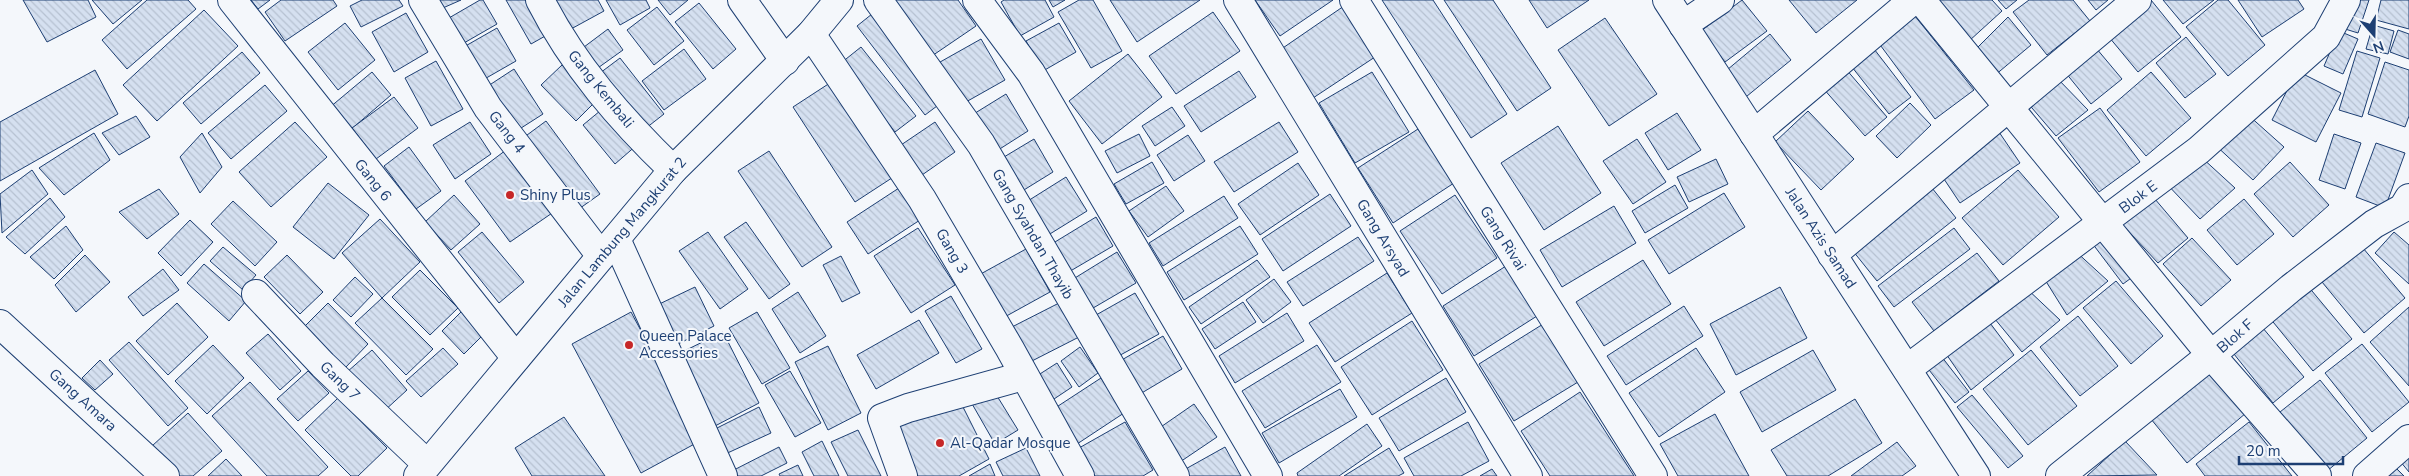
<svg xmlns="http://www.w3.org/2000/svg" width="2409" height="476" font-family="'Nunito Sans',sans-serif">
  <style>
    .building { fill: url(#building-back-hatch); stroke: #1d3f73 }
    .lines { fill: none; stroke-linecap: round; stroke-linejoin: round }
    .minor-casing { stroke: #1d3f73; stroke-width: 30 }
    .minor { stroke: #f4f7fb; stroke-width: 28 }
    .poi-dot { fill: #c62828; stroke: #f4f7fb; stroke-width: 2 }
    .labels { text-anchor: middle; stroke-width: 4; stroke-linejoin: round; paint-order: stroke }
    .street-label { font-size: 15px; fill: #1d3f73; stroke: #f4f7fb }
    .poi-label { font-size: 15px; fill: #1d3f73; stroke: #f4f7fb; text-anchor: start }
  </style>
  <defs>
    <pattern id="building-back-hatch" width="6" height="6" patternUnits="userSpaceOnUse" patternTransform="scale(1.25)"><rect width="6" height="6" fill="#d5e0f0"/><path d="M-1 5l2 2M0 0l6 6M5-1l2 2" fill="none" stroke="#b6c1d1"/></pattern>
  </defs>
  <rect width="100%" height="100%" fill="#f4f7fb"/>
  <g class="building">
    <path d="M23 0H88L96 17 47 42Z"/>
    <path d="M92 0H142L113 24Z"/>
    <path d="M147 0H188L196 9 127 69 102 40Z"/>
    <path d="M251 0H270L258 9Z"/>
    <path d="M281 0H333L337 6 285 41 265 12Z"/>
    <path d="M362 0H399L403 6 361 27 350 6Z"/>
    <path d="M430 0H461L436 11Z"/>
    <path d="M480 0H483L497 24 457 47 442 22Z"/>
    <path d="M506 0H527L547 35 531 44Z"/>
    <path d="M555 0H598L604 11 571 29Z"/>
    <path d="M606 0H646L650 8 620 25Z"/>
    <path d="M658 0H688L670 15Z"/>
    <path d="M885 0H958L976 26 926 60Z"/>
    <path d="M1004 0H1045L1054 17 1020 36 1001 2Z"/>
    <path d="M1049 0H1065L1053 7Z"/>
    <path d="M1079 0H1093L1122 51 1091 68 1058 12Z"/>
    <path d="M1110 0H1200L1137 42Z"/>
    <path d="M1255 0H1333L1280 36Z"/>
    <path d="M1382 0H1433L1507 114 1471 138Z"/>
    <path d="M1444 0H1493L1551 88 1517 111Z"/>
    <path d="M1529 0H1589L1547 28Z"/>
    <path d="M1742 0 1767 31 1725 62 1701 31Z"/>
    <path d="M1789 0H1857L1816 33Z"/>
    <path d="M1937 0H1992L2002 11 1969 41Z"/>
    <path d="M1998 0H2017L2006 9Z"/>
    <path d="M2029 0H2073L2090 21 2047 55 2013 12Z"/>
    <path d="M2088 0H2108L2096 10Z"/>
    <path d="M2143 0H2151L2181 37 2138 72 2104 31Z"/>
    <path d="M2163 0H2214L2183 24Z"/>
    <path d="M2218 0H2228L2265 45 2228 76 2186 27Z"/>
    <path d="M2238 0H2298L2304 9 2262 37Z"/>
    <path d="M2351 0H2369L2358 33 2342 28Z"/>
    <path d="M2381 0H2409V29L2376 20Z"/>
    <path d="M699 3 736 49 713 69 675 22Z"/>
    <path d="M1344 6 1378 55 1310 100 1277 52Z"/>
    <path d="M657 7 684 41 654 65 627 30Z"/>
    <path d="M204 10 238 46 157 121 123 85Z"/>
    <path d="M877 10 945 100 925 115 857 26Z"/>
    <path d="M1911 11 1974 90 1935 119 1875 38Z"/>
    <path d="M1213 12 1240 51 1176 94 1149 56Z"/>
    <path d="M406 13 428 52 394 72 372 32Z"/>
    <path d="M2008 17 2031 45 1994 76 1974 51Z"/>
    <path d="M1605 18 1657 94 1609 126 1558 50Z"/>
    <path d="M345 23 375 60 338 90 308 52Z"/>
    <path d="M1059 23 1076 52 1043 71 1026 41Z"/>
    <path d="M2373 25 2394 31 2388 54 2366 49Z"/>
    <path d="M497 28 516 61 481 81 462 48Z"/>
    <path d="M608 29 623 50 595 70 580 50Z"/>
    <path d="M2398 30 2409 34V59L2390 52Z"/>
    <path d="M2339 31 2358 39 2343 74 2324 66Z"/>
    <path d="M1770 34 1791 60 1741 101 1721 75Z"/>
    <path d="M2186 37 2216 74 2185 98 2156 63Z"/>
    <path d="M981 39 1005 80 957 107 933 66Z"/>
    <path d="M2091 42 2122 79 2091 104 2061 67Z"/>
    <path d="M1871 45 1911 97 1889 114 1848 62Z"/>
    <path d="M861 47 916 116 895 132 841 63Z"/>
    <path d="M684 49 706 79 664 110 642 81Z"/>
    <path d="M2357 51 2380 58 2362 117 2339 110Z"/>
    <path d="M242 52 260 73 201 124 183 103Z"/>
    <path d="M1128 54 1162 97 1102 144 1069 101Z"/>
    <path d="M620 58 664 114 641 132 596 76Z"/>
    <path d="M436 61 463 109 431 126 405 78Z"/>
    <path d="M2385 62 2409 70V116L2405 127 2368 114Z"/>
    <path d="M562 65 597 100 576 121 541 85Z"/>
    <path d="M1845 68 1887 117 1865 136 1822 87Z"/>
    <path d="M514 69 543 114 518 130 488 86Z"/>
    <path d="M95 70 118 114 0 181V122Z"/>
    <path d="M1239 71 1256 97 1201 132 1184 106Z"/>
    <path d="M2297 71 2341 93 2316 142 2272 120Z"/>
    <path d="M372 72 391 95 348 132 329 108Z"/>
    <path d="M1372 72 1409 132 1355 163 1319 103Z"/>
    <path d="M2151 72 2191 118 2146 156 2107 110Z"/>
    <path d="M2055 76 2088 110 2056 136 2026 101Z"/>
    <path d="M836 79 898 174 855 202 793 107Z"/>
    <path d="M265 85 287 111 231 159 208 133Z"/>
    <path d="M1006 94 1028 131 995 152 972 115Z"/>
    <path d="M394 97 418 128 376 159 352 128Z"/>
    <path d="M1910 103 1931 125 1897 158 1876 136Z"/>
    <path d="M606 106 638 144 615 164 583 125Z"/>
    <path d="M1172 107 1185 126 1155 146 1142 126Z"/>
    <path d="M2100 108 2140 162 2099 192 2058 138Z"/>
    <path d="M1808 111 1854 159 1821 190 1775 142Z"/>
    <path d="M1677 113 1701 150 1668 170 1645 133Z"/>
    <path d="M2247 114 2284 147 2253 180 2213 143Z"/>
    <path d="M136 116 150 137 119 155 102 133Z"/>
    <path d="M546 121 600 194 576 211 523 138Z"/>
    <path d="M295 122 327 157 271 207 239 172Z"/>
    <path d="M470 122 491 154 455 179 433 145Z"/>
    <path d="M935 122 955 152 922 175 901 145Z"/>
    <path d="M1279 122 1298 152 1234 192 1214 162Z"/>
    <path d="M1558 126 1601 193 1544 230 1501 163Z"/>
    <path d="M1418 129 1454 183 1393 223 1358 168Z"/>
    <path d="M1999 132 2020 163 1960 203 1940 173Z"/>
    <path d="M94 133 110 160 64 195 39 168Z"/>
    <path d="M202 133 222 167 200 193 180 157Z"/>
    <path d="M1139 134 1150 156 1117 173 1105 151Z"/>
    <path d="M2334 134 2361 143 2345 189 2319 180Z"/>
    <path d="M1188 135 1205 161 1174 181 1157 155Z"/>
    <path d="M1034 139 1053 172 1019 193 999 160Z"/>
    <path d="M1637 139 1666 182 1633 204 1603 161Z"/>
    <path d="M2376 143 2405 153 2385 208 2356 197Z"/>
    <path d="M409 147 441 191 416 209 384 166Z"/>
    <path d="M506 150 558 209 510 242 465 181Z"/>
    <path d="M769 151 832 247 802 267 738 171Z"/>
    <path d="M2200 156 2235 188 2200 219 2163 180Z"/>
    <path d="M1716 159 1728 184 1689 202 1677 177Z"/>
    <path d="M1152 162 1164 183 1126 204 1114 184Z"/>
    <path d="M2290 162 2329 205 2293 237 2254 194Z"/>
    <path d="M1298 163 1319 195 1260 235 1238 204Z"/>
    <path d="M32 170 48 194 2 233 0 194Z"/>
    <path d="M2018 170 2059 217 2003 265 1962 218Z"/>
    <path d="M1066 177 1087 211 1045 237 1023 204Z"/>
    <path d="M328 183 369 215 334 259 293 227Z"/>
    <path d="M1928 183 1956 218 1877 281 1849 246Z"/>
    <path d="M1675 185 1688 208 1645 233 1632 211Z"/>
    <path d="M1166 186 1184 211 1148 237 1129 211Z"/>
    <path d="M899 188 920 220 868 254 847 222Z"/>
    <path d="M159 189 179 214 147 239 119 212Z"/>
    <path d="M2149 192 2188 238 2158 263 2119 221Z"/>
    <path d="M1724 193 1745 227 1669 274 1648 240Z"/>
    <path d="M1330 194 1351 226 1283 271 1262 239Z"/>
    <path d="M454 195 480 224 451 250 425 222Z"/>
    <path d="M1455 195 1497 258 1442 294 1400 231Z"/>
    <path d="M1224 196 1238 218 1163 266 1149 243Z"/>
    <path d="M50 198 65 217 25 254 6 237Z"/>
    <path d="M2244 199 2274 234 2237 265 2207 230Z"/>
    <path d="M233 201 277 242 255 266 211 224Z"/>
    <path d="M1614 206 1636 243 1562 287 1540 250Z"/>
    <path d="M1096 217 1113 246 1067 273 1050 245Z"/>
    <path d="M380 219 420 262 382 298 342 253Z"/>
    <path d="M190 220 213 242 181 276 158 253Z"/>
    <path d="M746 222 790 284 769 299 724 237Z"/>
    <path d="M66 226 83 250 54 279 30 257Z"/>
    <path d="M1240 226 1258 254 1184 300 1167 272Z"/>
    <path d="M918 228 955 285 911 313 874 256Z"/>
    <path d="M1954 228 1970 249 1894 307 1878 286Z"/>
    <path d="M2104 228 2138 273 2123 284 2089 239Z"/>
    <path d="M482 232 524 282 499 303 458 252Z"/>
    <path d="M708 232 748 289 720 309 679 251Z"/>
    <path d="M2394 232 2409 245V284L2375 253Z"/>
    <path d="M1358 237 1374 261 1303 306 1287 282Z"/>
    <path d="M2192 238 2231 280 2201 306 2163 264Z"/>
    <path d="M223 247 256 275 243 290 210 261Z"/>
    <path d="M2363 248 2405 298 2364 333 2322 282Z"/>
    <path d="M1026 249 1050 292 1001 319 977 276Z"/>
    <path d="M2073 249 2108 281 2067 315 2042 275Z"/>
    <path d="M1117 252 1136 283 1088 311 1070 281Z"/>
    <path d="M1977 253 1999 281 1934 331 1912 302Z"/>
    <path d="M85 255 110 282 76 312 55 285Z"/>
    <path d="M287 255 323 292 300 314 264 277Z"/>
    <path d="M841 256 860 293 842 302 823 265Z"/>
    <path d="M1257 260 1270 277 1201 324 1189 307Z"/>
    <path d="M1643 260 1671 304 1604 346 1576 302Z"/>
    <path d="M204 264 246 301 229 321 187 283Z"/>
    <path d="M1506 266 1537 316 1474 356 1443 306Z"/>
    <path d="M163 269 179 290 143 316 128 297Z"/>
    <path d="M420 270 458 308 430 335 392 297Z"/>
    <path d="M1387 273 1412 313 1335 362 1309 323Z"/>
    <path d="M355 277 373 294 351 317 333 300Z"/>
    <path d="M1274 279 1291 302 1263 323 1246 300Z"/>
    <path d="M2116 281 2163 336 2131 364 2083 308Z"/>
    <path d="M2307 285 2352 339 2313 371 2269 317Z"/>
    <path d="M695 287 714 326 672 347 653 307Z"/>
    <path d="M1780 287 1807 338 1736 375 1710 324Z"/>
    <path d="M2025 287 2060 320 2022 352 1990 313Z"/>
    <path d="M798 292 826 336 800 353 772 309Z"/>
    <path d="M1135 293 1159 334 1113 359 1089 319Z"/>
    <path d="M951 296 982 349 956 363 925 311Z"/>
    <path d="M382 298 433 349 406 375 355 323Z"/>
    <path d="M1061 302 1079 337 1026 364 1008 329Z"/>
    <path d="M1243 302 1256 322 1215 349 1202 329Z"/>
    <path d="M177 303 208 337 168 375 136 341Z"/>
    <path d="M328 303 368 344 345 368 304 327Z"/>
    <path d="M1684 306 1703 336 1626 385 1607 356Z"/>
    <path d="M2409 307V386L2370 342Z"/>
    <path d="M464 309 486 332 464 354 442 331Z"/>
    <path d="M631 312 700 441 641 473 572 344Z"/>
    <path d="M757 312 790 368 762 384 729 328Z"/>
    <path d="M1287 313 1304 341 1235 383 1219 356Z"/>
    <path d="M1984 315 2014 355 1971 390 1942 348Z"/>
    <path d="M2078 316 2118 366 2080 396 2040 347Z"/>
    <path d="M919 320 939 353 876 389 857 355Z"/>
    <path d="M1412 321 1443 370 1372 415 1341 367Z"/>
    <path d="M1548 321 1583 379 1514 421 1479 364Z"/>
    <path d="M2257 321 2304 377 2273 403 2230 349Z"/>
    <path d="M723 332 759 403 715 426 678 354Z"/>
    <path d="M268 334 301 371 280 390 246 353Z"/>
    <path d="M1163 336 1182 369 1140 394 1120 361Z"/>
    <path d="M129 342 188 408 168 426 109 360Z"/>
    <path d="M2362 344 2409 402 2372 432 2325 373Z"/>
    <path d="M213 345 244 378 207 414 175 381Z"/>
    <path d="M1317 345 1341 382 1265 428 1242 391Z"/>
    <path d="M828 346 861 413 828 430 795 362Z"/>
    <path d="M1080 347 1098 373 1079 387 1061 361Z"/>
    <path d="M443 348 458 364 421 397 406 381Z"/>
    <path d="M1696 348 1725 392 1659 437 1629 393Z"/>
    <path d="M372 350 407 390 383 412 347 372Z"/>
    <path d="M1813 350 1836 390 1762 432 1740 392Z"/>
    <path d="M2031 350 2077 406 2028 445 1983 389Z"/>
    <path d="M1938 352 1969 392 1955 403 1922 361Z"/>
    <path d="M100 360 113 374 95 390 82 378Z"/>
    <path d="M1057 363 1072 387 1045 405 1029 381Z"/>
    <path d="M2203 367 2246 413 2187 463 2146 413Z"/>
    <path d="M308 371 329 393 298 421 277 399Z"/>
    <path d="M790 371 821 423 795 437 765 385Z"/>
    <path d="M1101 378 1124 413 1074 446 1052 410Z"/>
    <path d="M1446 378 1466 412 1399 451 1379 418Z"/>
    <path d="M2320 380 2367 438 2327 471 2280 412Z"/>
    <path d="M250 382 328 467 318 476H267L212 416Z"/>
    <path d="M1340 389 1357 417 1279 463 1262 433Z"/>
    <path d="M994 391 1018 430 995 444 967 395Z"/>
    <path d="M1580 392 1634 476H1550L1521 431Z"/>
    <path d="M1972 395 2023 456 2008 468 1957 407Z"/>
    <path d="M338 398 387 448 358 476H351L305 430Z"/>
    <path d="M959 399 989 459 959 476H915L893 427Z"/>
    <path d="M1855 399 1882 443 1828 476H1787L1771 450Z"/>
    <path d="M1194 404 1217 437 1177 464 1155 431Z"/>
    <path d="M759 407 771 433 721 456 709 432Z"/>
    <path d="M188 413 222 451 193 476H178L152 446Z"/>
    <path d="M1715 414 1749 476H1678L1660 444Z"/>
    <path d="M564 417 605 476H532L515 448Z"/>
    <path d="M1125 422 1153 470 1143 476H1095L1079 448Z"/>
    <path d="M1468 422 1489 461 1461 476H1414L1404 458Z"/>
    <path d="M2249 422 2292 476H2205L2196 464Z"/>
    <path d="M1367 424 1382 446 1339 476H1298L1297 473Z"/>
    <path d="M858 430 881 476H848L831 442Z"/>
    <path d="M822 441 839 476H814L802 452Z"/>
    <path d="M2125 441 2157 475 2087 476Z"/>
    <path d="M1897 442 1916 466 1902 476H1851Z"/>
    <path d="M2409 445V472L2395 455Z"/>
    <path d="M779 447 787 463 761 476H730L728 473Z"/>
    <path d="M1225 447 1241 476H1184L1182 471Z"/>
    <path d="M1026 448 1040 476H1003L996 462Z"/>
    <path d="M1389 448 1404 473 1398 476H1344Z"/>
    <path d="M226 459 242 476H208Z"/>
    <path d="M2390 462 2404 476H2374Z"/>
    <path d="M990 464 995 476H969Z"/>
    <path d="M798 465 803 476H780L779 474Z"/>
    <path d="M1492 469 1497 476H1480Z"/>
  </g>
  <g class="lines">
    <defs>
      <g id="minor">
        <path d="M232 0 516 358"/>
        <path d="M423 0 488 108 601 256"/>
        <path d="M540 0C573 65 621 120 673 170"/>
        <path d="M742 0 785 61"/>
        <path d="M878 0 981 144 1175 476"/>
        <path d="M977 0 1031 73 1268 476"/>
        <path d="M1238 0 1528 476"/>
        <path d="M1354 0 1653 476"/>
        <path d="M1667 0 1976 476"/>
        <path d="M1921 0 2211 355 2317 476"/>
        <path d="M1683 25 1720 0"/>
        <path d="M811 34 922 199 1010 349 1080 476"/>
        <path d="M1754 134 1913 0"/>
        <path d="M616 239 723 476"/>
        <path d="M1832 255 2137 0"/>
        <path d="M256 294 323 365 427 464"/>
        <path d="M0 324 165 476"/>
        <path d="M1907 369 2199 150 2326 37 2346 0"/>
        <path d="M418 476 673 170 811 34 839 0"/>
        <path d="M903 476 882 418 908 408 1023 376"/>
        <path d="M2060 476 2211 355 2291 288 2374 224 2403 208 2409 198"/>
        <path d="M2367 476 2409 439"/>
      </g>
    </defs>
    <use href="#minor" class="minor-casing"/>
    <use href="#minor" class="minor"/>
  </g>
  <g class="poi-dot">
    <circle cx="510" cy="195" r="5"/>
    <circle cx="629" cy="345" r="5"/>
    <circle cx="940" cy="443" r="5"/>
  </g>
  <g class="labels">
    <g class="street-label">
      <text transform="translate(601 89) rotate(51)" y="5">Gang Kembali</text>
      <text transform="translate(507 132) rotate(52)" y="5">Gang 4</text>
      <text transform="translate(373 180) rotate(51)" y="5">Gang 6</text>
      <text transform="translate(2138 197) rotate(-37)" y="5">Blok E</text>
      <text transform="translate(622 232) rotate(-50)" y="5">Jalan Lambung Mangkurat 2</text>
      <text transform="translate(1033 234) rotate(60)" y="5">Gang Syahdan Thayib</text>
      <text transform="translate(1383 238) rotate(59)" y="5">Gang Arsyad</text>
      <text transform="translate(1503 238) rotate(58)" y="5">Gang Rivai</text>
      <text transform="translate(1821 238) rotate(57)" y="5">Jalan Azis Samad</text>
      <text transform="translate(952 251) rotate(60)" y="5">Gang 3</text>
      <text transform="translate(2235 336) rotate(-41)" y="5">Blok F</text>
      <text transform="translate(340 381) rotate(44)" y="5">Gang 7</text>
      <text transform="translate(83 400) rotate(42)" y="5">Gang Amara</text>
    </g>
    <g class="poi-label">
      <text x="520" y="200">Shiny Plus</text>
      <text x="639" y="341">Queen Palace<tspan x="639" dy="17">Accessories</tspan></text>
      <text x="950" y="448">Al-Qadar Mosque</text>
    </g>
  </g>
  <g transform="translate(2374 35) rotate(160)" stroke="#f4f7fb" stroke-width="4" paint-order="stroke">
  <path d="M0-4L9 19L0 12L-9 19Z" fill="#1d3f73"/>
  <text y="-8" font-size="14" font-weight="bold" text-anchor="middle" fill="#1d3f73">N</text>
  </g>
  <path d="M2239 456v8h104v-8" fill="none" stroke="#1d3f73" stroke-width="2.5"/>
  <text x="2246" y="456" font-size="15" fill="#1d3f73" stroke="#f4f7fb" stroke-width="4" paint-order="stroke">20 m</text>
</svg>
